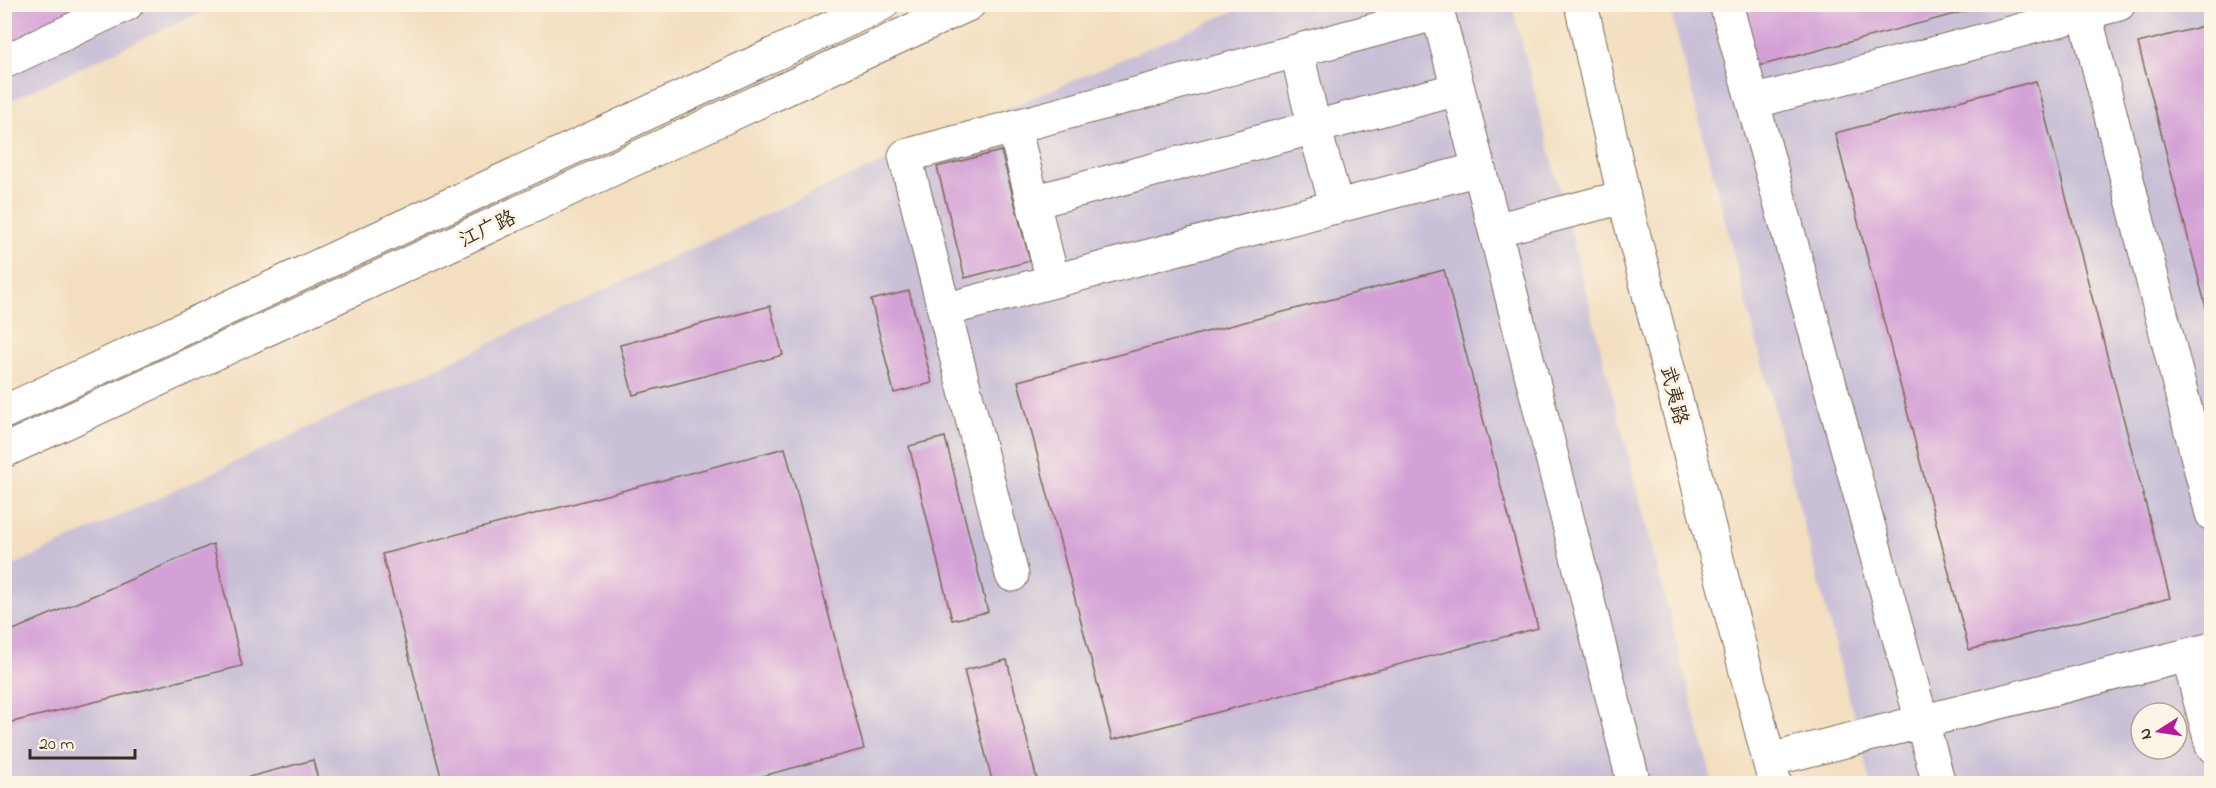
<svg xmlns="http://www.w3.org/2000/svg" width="2216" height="788" font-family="'Indie Flower','LXGW WenKai TC',sans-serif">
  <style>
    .industrial { fill: #c9bfd7; fill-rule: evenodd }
    .building { fill: #d4a1d7 }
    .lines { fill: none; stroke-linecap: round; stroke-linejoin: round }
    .minor-casing { stroke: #7b6957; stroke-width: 35 }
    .major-casing { stroke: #7b6957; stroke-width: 35 }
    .minor { stroke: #fff; stroke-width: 33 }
    .major { stroke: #fff; stroke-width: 33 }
    .labels { text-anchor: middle; stroke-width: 6; stroke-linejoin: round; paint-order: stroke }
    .street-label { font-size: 20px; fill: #3b2a1e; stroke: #fcf5e5 }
  </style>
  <rect width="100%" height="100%" fill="#fcf5e5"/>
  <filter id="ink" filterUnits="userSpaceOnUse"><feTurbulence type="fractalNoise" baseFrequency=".0167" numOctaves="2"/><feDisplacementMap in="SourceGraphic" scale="12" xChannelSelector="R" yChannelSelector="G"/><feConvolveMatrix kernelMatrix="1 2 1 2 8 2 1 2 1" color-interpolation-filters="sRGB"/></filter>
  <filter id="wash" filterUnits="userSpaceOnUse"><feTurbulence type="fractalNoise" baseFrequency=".008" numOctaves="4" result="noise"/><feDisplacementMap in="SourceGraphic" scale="24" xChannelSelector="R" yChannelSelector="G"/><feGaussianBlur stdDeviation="1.35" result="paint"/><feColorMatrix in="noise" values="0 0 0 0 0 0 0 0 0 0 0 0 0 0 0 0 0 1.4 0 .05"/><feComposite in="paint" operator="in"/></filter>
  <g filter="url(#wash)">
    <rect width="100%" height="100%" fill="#f3dec0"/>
    <g class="industrial">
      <path d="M5 4 216 5 5 103Z"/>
      <path d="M1248 5H1512L1713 783H5L4 570 807 195Z"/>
      <path d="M1669 5H2211V783H1871ZM2141 713H2177V749H2141Z"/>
    </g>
    <g id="blocks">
      <g class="building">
        <path d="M4 4H90L4 45Z"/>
        <path d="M1734 4H1989V5L1751 68Z"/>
        <path d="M2212 24V327H2211L2138 43Z"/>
        <path d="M2036 81 2170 598 1969 650 1835 133Z"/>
        <path d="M1001 151 1030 261 965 278 937 167Z"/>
        <path d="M1444 270 1538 628 1112 740 1018 381Z"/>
        <path d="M909 291 932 383 894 393 871 300Z"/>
        <path d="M770 306 783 355 633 395 620 345Z"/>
        <path d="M945 437 988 612 952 620 909 446Z"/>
        <path d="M785 448 864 749 732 784H443L382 554Z"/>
        <path d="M213 544 242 666 4 724V634Z"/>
        <path d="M1007 660 1038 784H993L964 670Z"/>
        <path d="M313 760 319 784H226V783Z"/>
      </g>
    </g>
  </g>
  <g filter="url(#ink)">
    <use href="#blocks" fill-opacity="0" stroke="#7b6957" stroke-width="1.5"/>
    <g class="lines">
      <defs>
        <g id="minor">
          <path d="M1581 4 1624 197 1775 784"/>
          <path d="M1726 4 1939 784"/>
          <path d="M2085 14 2212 514"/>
          <path d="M1297 52 1314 127 1337 207"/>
          <path d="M4 62 127 4"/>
          <path d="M1753 102 2119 4"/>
          <path d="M1014 127 1053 281"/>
          <path d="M1033 202 1458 89"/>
          <path d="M1495 230 1624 197"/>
          <path d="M944 310 1479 169"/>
          <path d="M1012 575 905 156 1438 13 1495 230 1634 784"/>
          <path d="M2188 655 2212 746"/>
          <path d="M1769 760 2212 649"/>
        </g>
        <g id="major">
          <path d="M4 412 882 4"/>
          <path d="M4 451 969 4"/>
        </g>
      </defs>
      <use href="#minor" class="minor-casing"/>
      <use href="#major" class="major-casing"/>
      <use href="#minor" class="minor"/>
      <use href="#major" class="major"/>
    </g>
  </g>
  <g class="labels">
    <g class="street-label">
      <text transform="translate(487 228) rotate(-25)" y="7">江广路</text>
      <text transform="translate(1675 395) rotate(76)" y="7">武夷路</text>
    </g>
  </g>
  <rect width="2216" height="788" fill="none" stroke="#fcf5e5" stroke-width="24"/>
  <g transform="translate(2159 731) rotate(258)"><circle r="28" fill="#fcf5e5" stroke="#afa495" stroke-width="1.5"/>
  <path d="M0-4.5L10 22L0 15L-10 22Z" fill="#b5179e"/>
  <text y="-9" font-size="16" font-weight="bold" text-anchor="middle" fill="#3b2a1e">N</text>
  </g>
  <path d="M30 749v9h105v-9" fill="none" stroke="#3b2a1e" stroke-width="3"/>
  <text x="39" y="749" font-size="18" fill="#3b2a1e" stroke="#fcf5e5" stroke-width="4.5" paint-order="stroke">20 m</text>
</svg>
